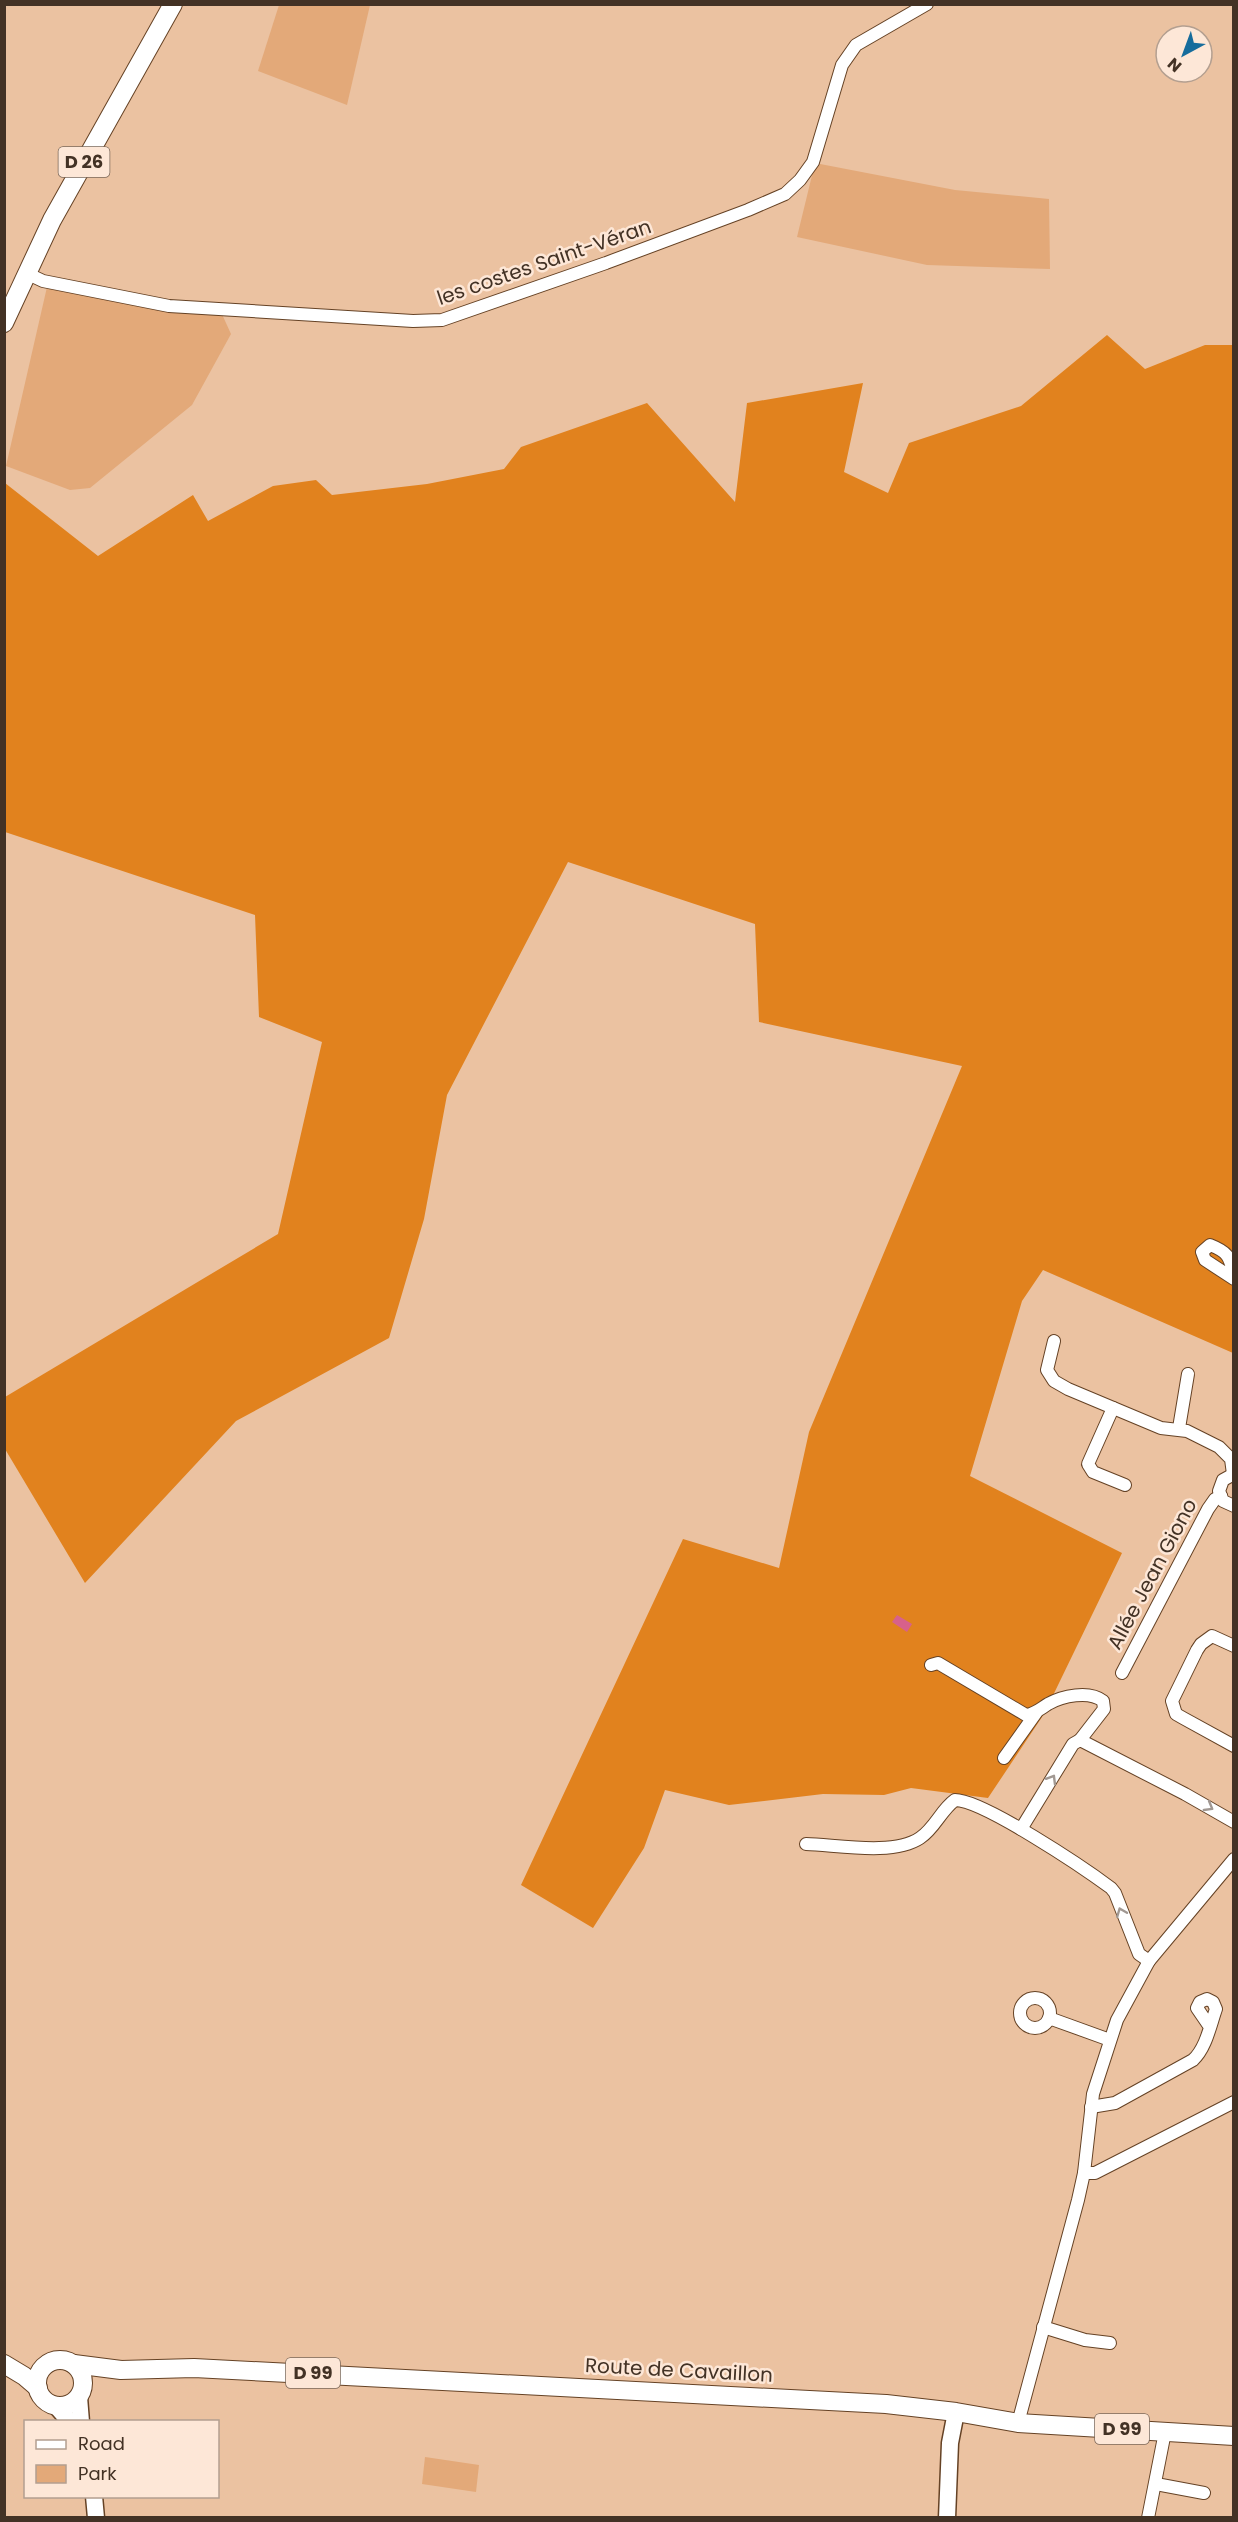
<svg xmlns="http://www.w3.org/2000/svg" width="1238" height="2522" font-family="Poppins,sans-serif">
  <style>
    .green { fill: #e3a979 }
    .forest { fill: #e1821e }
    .water { fill: #d7618b }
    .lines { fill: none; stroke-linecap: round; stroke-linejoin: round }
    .street-casing { stroke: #654225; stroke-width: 14 }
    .secondary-casing { stroke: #654225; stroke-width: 19 }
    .primary-casing { stroke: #654225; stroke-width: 20 }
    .street { stroke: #fff; stroke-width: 12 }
    .secondary { stroke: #fff; stroke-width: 16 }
    .primary { stroke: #fff; stroke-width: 18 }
    .oneway { stroke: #a19892 }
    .labels { text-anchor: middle; stroke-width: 5; stroke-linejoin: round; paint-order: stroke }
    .shield { fill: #fde7d7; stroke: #7b685a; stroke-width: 1.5 }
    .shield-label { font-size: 18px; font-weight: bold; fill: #433225 }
    .street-label { font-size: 20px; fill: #433225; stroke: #fde7d7 }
  </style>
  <rect width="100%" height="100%" fill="#ebc2a1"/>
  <g class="green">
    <path d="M279 5H370L347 105 258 71Z"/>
    <path d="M815 163 955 190 1049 199 1050 269 927 265 797 237Z"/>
    <path d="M47 287 155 309 221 312 231 334 192 405 90 488 70 490 6 466Z"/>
    <path d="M425 2457 479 2465 476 2492 422 2484Z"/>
  </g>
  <path class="forest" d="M1107 335 1145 369 1205 345H1233V1353L1043 1270 1022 1301 970 1476 1122 1553 1044 1714 988 1798 911 1788 884 1795 823 1794 729 1805 665 1790 644 1848 593 1928 521 1885 683 1539 779 1568 809 1432 962 1066 759 1022 755 924 568 862 447 1095 424 1219 389 1338 236 1421 85 1583 5 1449V1397L278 1234 322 1042 259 1017 255 915 5 832V483L98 556 193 495 208 521 273 486 316 480 332 495 427 484 504 469 521 447 647 403 735 502 747 403 863 383 844 472 888 493 909 443 1021 406Z"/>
  <path class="water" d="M897 1615 912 1624 907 1632 892 1622Z"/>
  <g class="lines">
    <defs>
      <g id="street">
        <path d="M26 273 43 281 169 306 413 321 442 320 606 263 748 210 785 194 800 180 813 162 842 65 856 45 927 4"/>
        <path d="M1234 1274C1229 1256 1228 1252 1210 1245L1202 1252 1205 1260 1234 1279"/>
        <path d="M1054 1341 1047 1370 1054 1381 1068 1389 1161 1428 1187 1431 1219 1447 1231 1459 1233 1474"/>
        <path d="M1113 1408 1088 1464 1093 1472 1125 1485"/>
        <path d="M1179 1428 1188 1374"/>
        <path d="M1234 1474 1223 1480 1219 1491 1223 1501 1234 1506"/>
        <path d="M1234 1646 1212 1636 1201 1644 1197 1650 1172 1701 1176 1714 1183 1718 1234 1746"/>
        <path d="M931 1665 938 1663 1026 1715C1035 1714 1040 1709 1048 1704 1062 1696 1089 1690 1103 1701L1104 1709 1080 1740"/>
        <path d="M1122 1673 1208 1509 1215 1499 1221 1496"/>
        <path d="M1004 1758 1036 1713"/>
        <path d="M1021 1829 1073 1744 1080 1740 1185 1794 1234 1822"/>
        <path d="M806 1844C838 1845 893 1856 920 1838 935 1828 941 1810 955 1800 983 1800 1084 1868 1111 1888L1115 1893 1139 1954 1149 1961"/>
        <circle cx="1035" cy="2013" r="15"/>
        <path d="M1049 2018 1110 2040"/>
        <path d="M1091 2107 1115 2103 1193 2060C1206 2048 1210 2026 1216 2009L1213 2002 1207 1999 1200 2002 1197 2008 1210 2027"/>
        <path d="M1084 2173H1095L1234 2102"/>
        <path d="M1043 2327 1085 2340 1110 2343"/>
        <path d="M1018 2423 1078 2200 1084 2173 1093 2094 1117 2020 1149 1961 1234 1859"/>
        <path d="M1156 2484 1204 2493"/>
        <path d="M1148 2518 1165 2432"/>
      </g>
      <g id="secondary">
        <path d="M79 2397 81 2422"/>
        <path d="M56 2406 70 2422"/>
        <path d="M94 2496 96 2518"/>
        <path d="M947 2518 950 2443 956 2412"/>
      </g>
      <g id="primary">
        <path d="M4 323 52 220 173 4"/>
        <circle cx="60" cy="2383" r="23"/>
        <path d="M4 2364 24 2376 38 2388"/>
        <path d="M74 2364 121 2370 194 2368 886 2404 956 2412 1018 2423 1234 2436"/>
      </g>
    </defs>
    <use href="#street" class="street-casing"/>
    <use href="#secondary" class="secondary-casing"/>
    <use href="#primary" class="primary-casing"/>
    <use href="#street" class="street"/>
    <use href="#secondary" class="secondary"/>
    <use href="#primary" class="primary"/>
  </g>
  <defs><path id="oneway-chevron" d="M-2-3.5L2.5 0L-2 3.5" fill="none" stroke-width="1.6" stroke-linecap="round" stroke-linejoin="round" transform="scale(1.5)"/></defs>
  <g class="oneway">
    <use href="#oneway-chevron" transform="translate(1052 1779) rotate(-59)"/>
    <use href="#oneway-chevron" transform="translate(1209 1807) rotate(30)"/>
    <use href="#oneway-chevron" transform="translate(1121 1912) rotate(-112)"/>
  </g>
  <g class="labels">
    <g class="shield">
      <rect x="58.5" y="147" width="51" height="30" rx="4.5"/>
      <rect x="286" y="2358" width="54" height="30" rx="4.5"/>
      <rect x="1095" y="2414" width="54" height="30" rx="4.5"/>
    </g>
    <g class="shield-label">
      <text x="84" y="168">D 26</text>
      <text x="313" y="2379">D 99</text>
      <text x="1122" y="2435">D 99</text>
    </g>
    <g class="street-label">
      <text transform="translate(544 262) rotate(-19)" y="7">les costes Saint-Véran</text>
      <text transform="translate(1152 1574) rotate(-62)" y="7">Allée Jean Giono</text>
      <text transform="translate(679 2370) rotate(3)" y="7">Route de Cavaillon</text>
    </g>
  </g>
  <rect width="1238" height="2522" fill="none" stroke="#433225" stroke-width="12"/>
  <rect x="24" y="2420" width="195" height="78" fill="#fde7d7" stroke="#b39f90" stroke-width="1.5"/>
  <rect x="36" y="2440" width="30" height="9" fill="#ffffff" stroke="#b39f90" stroke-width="1.5"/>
  <text x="78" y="2450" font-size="18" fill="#433225">Road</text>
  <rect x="36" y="2465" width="30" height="18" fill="#e3a979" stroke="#b39f90" stroke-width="1.5"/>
  <text x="78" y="2480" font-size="18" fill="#433225">Park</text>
  <g transform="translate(1184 54) rotate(221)"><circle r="28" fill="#fde7d7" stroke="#b39f90" stroke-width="1.5"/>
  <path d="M0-4.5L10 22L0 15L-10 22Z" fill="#166c9c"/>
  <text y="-9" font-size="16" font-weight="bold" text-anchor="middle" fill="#433225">N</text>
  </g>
</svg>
